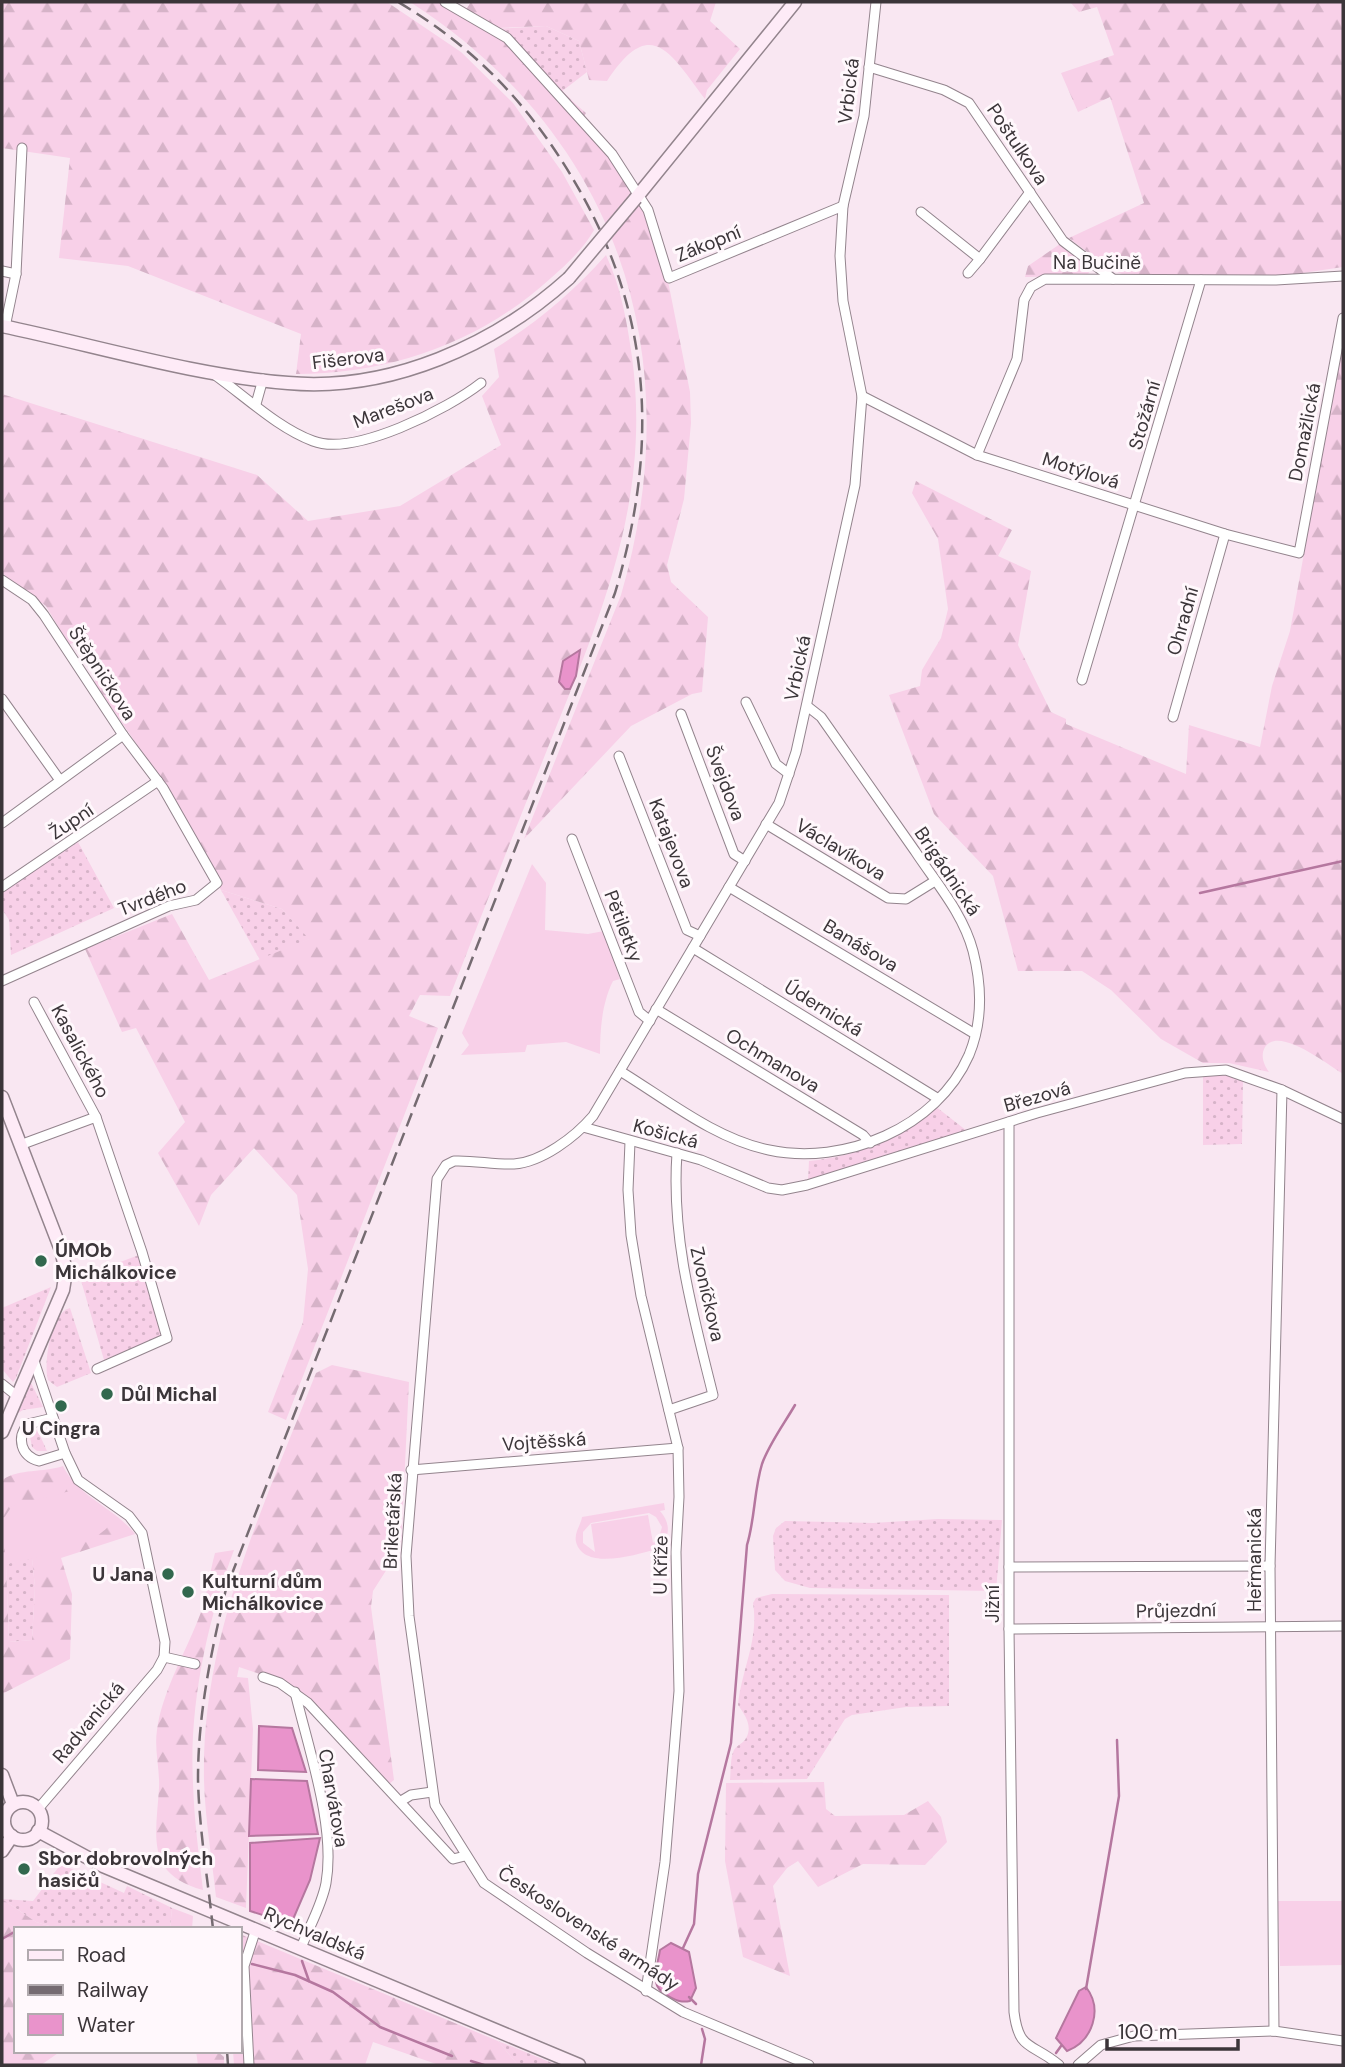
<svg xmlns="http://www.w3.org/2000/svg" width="1345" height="2067" font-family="'DM Sans',sans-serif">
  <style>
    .grass { fill: url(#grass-dots) }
    .forest { fill: url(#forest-firs); fill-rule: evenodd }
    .garden { fill: #f8d0e8; fill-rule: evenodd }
    .water { fill: #e993cb; stroke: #b5779f; stroke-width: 2 }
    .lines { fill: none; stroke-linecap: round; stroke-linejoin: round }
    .stream { stroke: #b5779f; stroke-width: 2.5 }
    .street-casing { stroke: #93848d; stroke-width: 11 }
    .secondary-casing { stroke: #93848d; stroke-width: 15 }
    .street { stroke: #fff; stroke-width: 9 }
    .secondary { stroke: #feebf7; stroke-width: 12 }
    .rail { stroke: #756b71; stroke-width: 2.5; stroke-dasharray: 14 7; stroke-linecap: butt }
    .secondary-bridge-casing { stroke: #93848d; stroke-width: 15; stroke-linecap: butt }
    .secondary-bridge { stroke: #feebf7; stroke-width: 12 }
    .poi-dot { fill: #32684e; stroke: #fff8fc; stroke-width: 2.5 }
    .labels { text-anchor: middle; stroke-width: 6; stroke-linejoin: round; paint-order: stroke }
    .street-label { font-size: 19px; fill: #3b3539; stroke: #fff8fc }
    .poi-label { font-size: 19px; font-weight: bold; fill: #3b3539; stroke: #fff8fc; text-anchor: start }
  </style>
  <defs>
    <pattern id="grass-dots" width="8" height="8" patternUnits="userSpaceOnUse" patternTransform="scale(1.75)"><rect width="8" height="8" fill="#f8d0e8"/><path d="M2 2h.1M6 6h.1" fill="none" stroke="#d6b3c8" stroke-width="1.8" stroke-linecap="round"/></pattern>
    <pattern id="forest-firs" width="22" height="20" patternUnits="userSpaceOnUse" patternTransform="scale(1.75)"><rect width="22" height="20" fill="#f8d0e8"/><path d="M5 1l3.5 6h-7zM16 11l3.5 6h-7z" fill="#d6b3c8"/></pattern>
  </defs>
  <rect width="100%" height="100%" fill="#f9e7f2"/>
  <g class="grass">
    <path d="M546 26 579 41 587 72 561 92C541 69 522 44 495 29Z"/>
    <path d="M78 842 114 908 11 955 9 920 2 909V892Z"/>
    <path d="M221 890 282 909 310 939 260 960Z"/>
    <path d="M1221 1074 1243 1079 1242 1144 1203 1145V1076Z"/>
    <path d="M935 1106 967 1131 808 1181 809 1161C859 1156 897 1140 935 1106Z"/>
    <path d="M139 1255 162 1336 104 1360 80 1277Z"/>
    <path d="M51 1287 16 1378 13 1382 2 1369V1308Z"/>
    <path d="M70 1308 91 1373 57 1387 48 1380C43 1363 51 1312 70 1308Z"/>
    <path d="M30 1381 43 1407 23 1410 15 1415Z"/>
    <path d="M37 1429 47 1451H37L32 1447 30 1437Z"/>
    <path d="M938 1519 1002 1520 996 1591 810 1588 785 1581 775 1570 773 1536 776 1528 785 1521 873 1523Z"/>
    <path d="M32 1558 35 1587 32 1640 9 1642 6 1564Z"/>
    <path d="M772 1594 949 1595V1706L906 1707 852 1715 845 1719 807 1779 730 1780C731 1771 730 1758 734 1750 737 1745 744 1743 746 1738 753 1726 745 1715 738 1705 742 1668 759 1640 753 1603L756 1598Z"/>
    <path d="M61 1864 124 1893 127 1886 172 1908 170 1929H59L36 1922 2 1899 33 1901Z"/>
    <path d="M498 2041 557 2065H518Z"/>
  </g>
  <g class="forest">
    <path d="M2 2H387L461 52 513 103 562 172 594 230C584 248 567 264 551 278 481 342 391 374 296 374L301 334 128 266 59 258 70 158 2 148Z"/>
    <path d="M410 2H449L466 9 471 2H716L710 21 740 49 707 90 705 99C670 53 651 14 607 81L589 80 579 41 546 26 497 28C531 51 554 87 586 113L579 125 608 153 646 211 669 286 690 392 691 423 684 499 667 565 671 582 708 617 702 692 692 694 631 726 524 839 621 595C690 359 620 137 410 2Z"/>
    <path d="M1070 2H1343V267L1282 276 1122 274 1108 268 1069 238 1144 203 1110 97 1078 112 1061 73 1114 55 1097 7 1079 12Z"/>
    <path d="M1060 244 1092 267 1087 276 1025 277 1028 266Z"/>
    <path d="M606 255C621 287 627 322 632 357 652 504 598 622 545 755 513 835 481 916 450 996L420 995 409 1016 438 1028 286 1420 268 1412 303 1322 308 1269 297 1195 254 1148 211 1195 199 1226 158 1153 185 1122 136 1028 122 1032 85 949 172 914 209 980 309 939 282 909 221 890 162 781 94 682 102 673 79 639 69 645 46 606 2 573V394L257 475 308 521 400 506 501 445 482 396 499 377 494 349C538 322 572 293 606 255Z"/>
    <path d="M1343 337V1074C1328 1065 1279 1026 1265 1047 1260 1056 1264 1065 1269 1072L1229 1063H1203L1161 1039 1111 990 1082 971H1018L993 876 934 814 889 695 920 686 922 670 941 638 948 609 938 539 912 493 916 481 1012 530 998 556 1031 571 1018 645 1051 712 1066 719V724L1186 774 1189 725 1260 747 1272 686 1290 631Z"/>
    <path d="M332 1365 409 1382 401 1547 373 1591 371 1607 394 1780 389 1784 304 1694 289 1684 239 1667 237 1677 248 1678 253 1729 246 1908 216 1897C212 1858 205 1819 204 1780 201 1635 264 1506 316 1373Z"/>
    <path d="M63 1466C79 1498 114 1507 135 1534L61 1558 72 1594 70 1659 2 1694V1480C20 1468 43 1473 63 1466ZM32 1559 35 1587 32 1640 9 1642 6 1564Z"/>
    <path d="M234 1550C207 1622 189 1705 193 1783 194 1819 199 1855 203 1890 145 1874 156 1837 159 1788 160 1769 154 1750 157 1730 162 1693 184 1655 198 1620 207 1599 209 1575 215 1553Z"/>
    <path d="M824 1782 826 1809 835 1816 904 1815 928 1801 941 1817 947 1842 925 1865 863 1864 818 1887 798 1861 787 1868 773 1886 790 1976 743 1957 725 1861 726 1783Z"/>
    <path d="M2 1899 36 1922 59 1929H16V2051H61L41 2065H2Z"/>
    <path d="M240 1934 498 2041 518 2065H439L373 2042 365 2065H234L233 2051H240Z"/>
    <path d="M196 2051H217L224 2057V2065H198Z"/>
  </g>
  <g class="garden">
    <path d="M532 864 546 883 545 930 588 934 604 931 620 979 613 981C602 1003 600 1029 600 1054L566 1042 527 1045 525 1052 461 1055 469 1045 462 1033Z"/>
    <path d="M70 1491 109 1526C90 1547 34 1558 6 1564L2 1521 12 1506Z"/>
    <path d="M664 1503 665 1510 660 1511C672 1525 670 1539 656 1549 636 1555 584 1571 576 1542 574 1532 581 1525 582 1517ZM649 1513 656 1517 662 1527 659 1537 653 1543 648 1515 591 1524 595 1552 583 1543V1532L591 1523Z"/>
    <path d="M1278 1901H1343V1965L1280 1966Z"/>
    <path d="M172 1908 193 1916 192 1929H170Z"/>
  </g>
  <g class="water">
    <path d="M580 650 576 676 570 689H565L559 682 563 661Z"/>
    <path d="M259 1726 292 1728 306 1772 258 1770Z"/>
    <path d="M251 1779 307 1781 318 1834 249 1836Z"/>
    <path d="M320 1838 310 1880 291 1924 250 1911V1843Z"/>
    <path d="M671 1943 689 1952 696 1988 690 2001C681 2003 676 2000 668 1996 648 1986 657 1969 660 1950Z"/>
    <path d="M1086 1987C1103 2009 1093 2041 1067 2051L1056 2038 1079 1991Z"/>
  </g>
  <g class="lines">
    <g class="stream">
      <path d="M1200 893 1343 861"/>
      <path d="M291 1924 293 1933"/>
      <path d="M24 1929H47"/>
      <path d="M2 1939 16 1931"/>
      <path d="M683 1948 694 1924 698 1874 731 1743 747 1545C755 1519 754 1490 762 1464 769 1444 784 1424 795 1405"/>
      <path d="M302 1961 309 1981"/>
      <path d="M252 1964 295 1975 333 1992 380 2027 452 2056"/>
      <path d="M1086 1989 1119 1796 1117 1740"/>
      <path d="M689 1997 696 2004"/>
      <path d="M1056 2053 1061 2046"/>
      <path d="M471 2061 484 2065"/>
      <path d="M701 2065 705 2039 702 2029"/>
    </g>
    <defs>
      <g id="street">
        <path d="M445 2 507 38 612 154 648 210 669 278 843 206"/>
        <path d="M869 67 944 90 969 103 1063 241 1113 279"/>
        <path d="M921 212 980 259 1030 192"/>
        <path d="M2 271 16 274"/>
        <path d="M968 273 980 259"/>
        <path d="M5 327 16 274 22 148"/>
        <path d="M215 375C246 397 278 428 313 441 354 457 448 409 481 383"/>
        <path d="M862 396 977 455 1225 534 1299 553 1343 318"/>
        <path d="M256 404 263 379"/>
        <path d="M977 455 1017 359 1024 300 1031 287 1045 279 1276 280 1343 276"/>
        <path d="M2 580 32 600 44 615 123 735 163 788 217 883 196 900 169 906 2 981"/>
        <path d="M1082 680 1201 280"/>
        <path d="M2 699 59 779"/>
        <path d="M746 702 776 764 789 774"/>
        <path d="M681 714 734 854 745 861"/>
        <path d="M1173 717 1225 534"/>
        <path d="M619 756 687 930 700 936"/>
        <path d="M2 823 123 735"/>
        <path d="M766 824 888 898 906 899 935 881"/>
        <path d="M572 839 639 1012 650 1021"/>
        <path d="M2 887 158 781"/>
        <path d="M729 887 975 1034"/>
        <path d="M693 948 937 1098"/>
        <path d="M34 1002 96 1117 142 1252 167 1338 97 1369"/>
        <path d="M656 1009 863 1135 870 1143"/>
        <path d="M620 1071C666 1099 715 1139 769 1150 844 1166 937 1128 969 1055 983 1021 982 986 973 951 963 913 936 883 915 851 883 806 852 761 821 717L807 706"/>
        <path d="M1009 1122V1629L1014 2012C1019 2052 1032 2042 1059 2065"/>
        <path d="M583 1127 701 1160 768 1188 782 1190 807 1185 1037 1113 1185 1073 1226 1070 1282 1090 1343 1119"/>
        <path d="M630 1142 628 1190 631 1235 641 1296 678 1448 679 1497 676 1552 679 1691 665 1862 646 1991"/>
        <path d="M20 1145 96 1117"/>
        <path d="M33 1358 65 1453 78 1480 129 1516 142 1533 165 1642 164 1657 157 1670 38 1809"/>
        <path d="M2 1384 17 1396"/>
        <path d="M669 1410 713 1395C693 1314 671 1238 677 1153"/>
        <path d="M53 1418 28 1424C16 1438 21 1456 39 1461L65 1453"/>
        <path d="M411 1470 678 1448"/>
        <path d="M1009 1567 1270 1566"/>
        <path d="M1009 1629 1343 1626"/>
        <path d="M164 1657 195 1664"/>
        <path d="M263 1677 280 1683 308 1703 453 1859 465 1856"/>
        <path d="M295 1692C308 1748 336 1826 326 1883 322 1905 309 1927 301 1948"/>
        <path d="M401 1801 411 1795 432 1792"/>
        <path d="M1274 2031 1270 1566 1282 1090"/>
        <path d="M249 2065 244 1966 256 1929"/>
        <path d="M809 2065 683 2012 587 1953 484 1883 435 1805 409 1616 406 1556 437 1179 446 1165 454 1161C474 1160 494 1165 514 1164 542 1162 575 1137 593 1116L779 803 796 752 855 485 862 396 843 301 840 256 843 206 864 116 876 2"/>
        <path d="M1078 2065 1101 2045 1134 2036 1274 2031 1343 2041"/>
      </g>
      <g id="secondary">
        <path d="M636 198 795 2"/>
        <path d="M2 326C94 345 195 376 288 383 390 392 495 345 569 278"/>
        <path d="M2 1097 61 1250 66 1271 63 1290 2 1432"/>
        <path d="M2 1775 13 1804"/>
        <circle cx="23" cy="1821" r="19"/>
        <path d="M38 1831 103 1866 579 2065"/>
        <path d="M2 1851 12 1836"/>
      </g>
    </defs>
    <use href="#street" class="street-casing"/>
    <use href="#secondary" class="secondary-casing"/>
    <use href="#street" class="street"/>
    <use href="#secondary" class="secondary"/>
    <g class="rail">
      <path d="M213 1929C208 1880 199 1829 198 1779 198 1714 211 1652 226 1589L615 593C662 436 651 298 560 158 518 93 466 42 398 2"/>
      <path d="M227 2051 228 2065"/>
    </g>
    <defs>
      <path id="secondary-bridge" d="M569 278 636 198"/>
    </defs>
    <use href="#secondary-bridge" class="secondary-bridge-casing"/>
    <use href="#secondary-bridge" class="secondary-bridge"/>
  </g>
  <g class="poi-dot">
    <circle cx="41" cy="1261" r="7"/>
    <circle cx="107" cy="1394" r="7"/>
    <circle cx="61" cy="1406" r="7"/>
    <circle cx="168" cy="1574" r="7"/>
    <circle cx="188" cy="1592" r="7"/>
    <circle cx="24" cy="1869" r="7"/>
  </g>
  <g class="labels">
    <g class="street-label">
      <text transform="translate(848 91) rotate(-83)" y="7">Vrbická</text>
      <text transform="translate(1018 144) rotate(56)" y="7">Poštulkova</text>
      <text transform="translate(708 243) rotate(-22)" y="7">Zákopní</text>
      <text x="1097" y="269">Na Bučině</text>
      <text transform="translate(348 358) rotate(-7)" y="7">Fišerova</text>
      <text transform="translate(393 407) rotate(-21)" y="7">Marešova</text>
      <text transform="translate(1144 415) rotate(-74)" y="7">Stožární</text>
      <text transform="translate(1304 432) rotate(-79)" y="7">Domažlická</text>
      <text transform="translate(1081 470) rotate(18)" y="7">Motýlová</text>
      <text transform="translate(1182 621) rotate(-74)" y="7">Ohradní</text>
      <text transform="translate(797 668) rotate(-78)" y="7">Vrbická</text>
      <text transform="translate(103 673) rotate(57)" y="7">Štěpničkova</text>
      <text transform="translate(726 783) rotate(69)" y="7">Švejdova</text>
      <text transform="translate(71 821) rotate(-34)" y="7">Župní</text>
      <text transform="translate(672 843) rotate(69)" y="7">Katajevova</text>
      <text transform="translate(841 849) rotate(31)" y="7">Václavíkova</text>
      <text transform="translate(948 871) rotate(56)" y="7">Brigádnická</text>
      <text transform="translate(152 897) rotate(-21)" y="7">Tvrdého</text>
      <text transform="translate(624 926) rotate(69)" y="7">Pětiletky</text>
      <text transform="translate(861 945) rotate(31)" y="7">Banášova</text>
      <text transform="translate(824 1008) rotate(32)" y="7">Údernická</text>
      <text transform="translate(81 1051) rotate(62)" y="7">Kasalického</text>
      <text transform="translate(773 1060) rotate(31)" y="7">Ochmanova</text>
      <text transform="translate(1037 1096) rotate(-16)" y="7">Březová</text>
      <text transform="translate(666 1133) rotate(15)" y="7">Košická</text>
      <text transform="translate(708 1294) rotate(77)" y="7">Zvoníčkova</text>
      <text transform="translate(544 1441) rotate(-4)" y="7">Vojtěšská</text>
      <text transform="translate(392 1521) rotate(-87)" y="7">Briketářská</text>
      <text transform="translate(1254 1560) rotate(-90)" y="7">Heřmanická</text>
      <text transform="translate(660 1565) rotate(-89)" y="7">U Kříže</text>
      <text transform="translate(992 1604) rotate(-90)" y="7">Jižní</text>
      <text transform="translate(1176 1610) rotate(-1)" y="7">Průjezdní</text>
      <text transform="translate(88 1722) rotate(-50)" y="7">Radvanická</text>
      <text transform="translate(334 1798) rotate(80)" y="7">Charvátova</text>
      <text transform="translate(589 1928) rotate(33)" y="7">Československé armády</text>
      <text transform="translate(315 1933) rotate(23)" y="7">Rychvaldská</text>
    </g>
    <g class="poi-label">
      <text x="55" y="1257">ÚMOb<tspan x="55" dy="22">Michálkovice</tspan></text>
      <text x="121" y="1401">Důl Michal</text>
      <text x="61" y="1435" text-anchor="middle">U Cingra</text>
      <text x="154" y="1581" text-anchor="end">U Jana</text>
      <text x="202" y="1588">Kulturní dům<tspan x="202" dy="22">Michálkovice</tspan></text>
      <text x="38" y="1865">Sbor dobrovolných<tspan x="38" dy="22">hasičů</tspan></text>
    </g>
  </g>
  <rect width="1345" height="2067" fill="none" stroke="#3b3539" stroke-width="7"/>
  <rect x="14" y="1927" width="228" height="126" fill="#fff8fc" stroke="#b1aaae" stroke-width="2"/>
  <rect x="28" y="1950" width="35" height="10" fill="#feebf7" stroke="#b1aaae" stroke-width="2"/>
  <text x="77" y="1962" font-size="21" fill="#3b3539">Road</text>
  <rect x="28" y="1985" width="35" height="10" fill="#756b71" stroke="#b1aaae" stroke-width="2"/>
  <text x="77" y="1997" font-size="21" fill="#3b3539">Railway</text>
  <rect x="28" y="2014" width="35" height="21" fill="#e993cb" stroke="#b1aaae" stroke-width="2"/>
  <text x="77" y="2032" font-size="21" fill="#3b3539">Water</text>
  <path d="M1107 2039v10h131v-10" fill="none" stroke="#3b3539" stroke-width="3.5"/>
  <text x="1118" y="2039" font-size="21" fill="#3b3539" stroke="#fff8fc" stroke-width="5" paint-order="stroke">100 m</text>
</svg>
